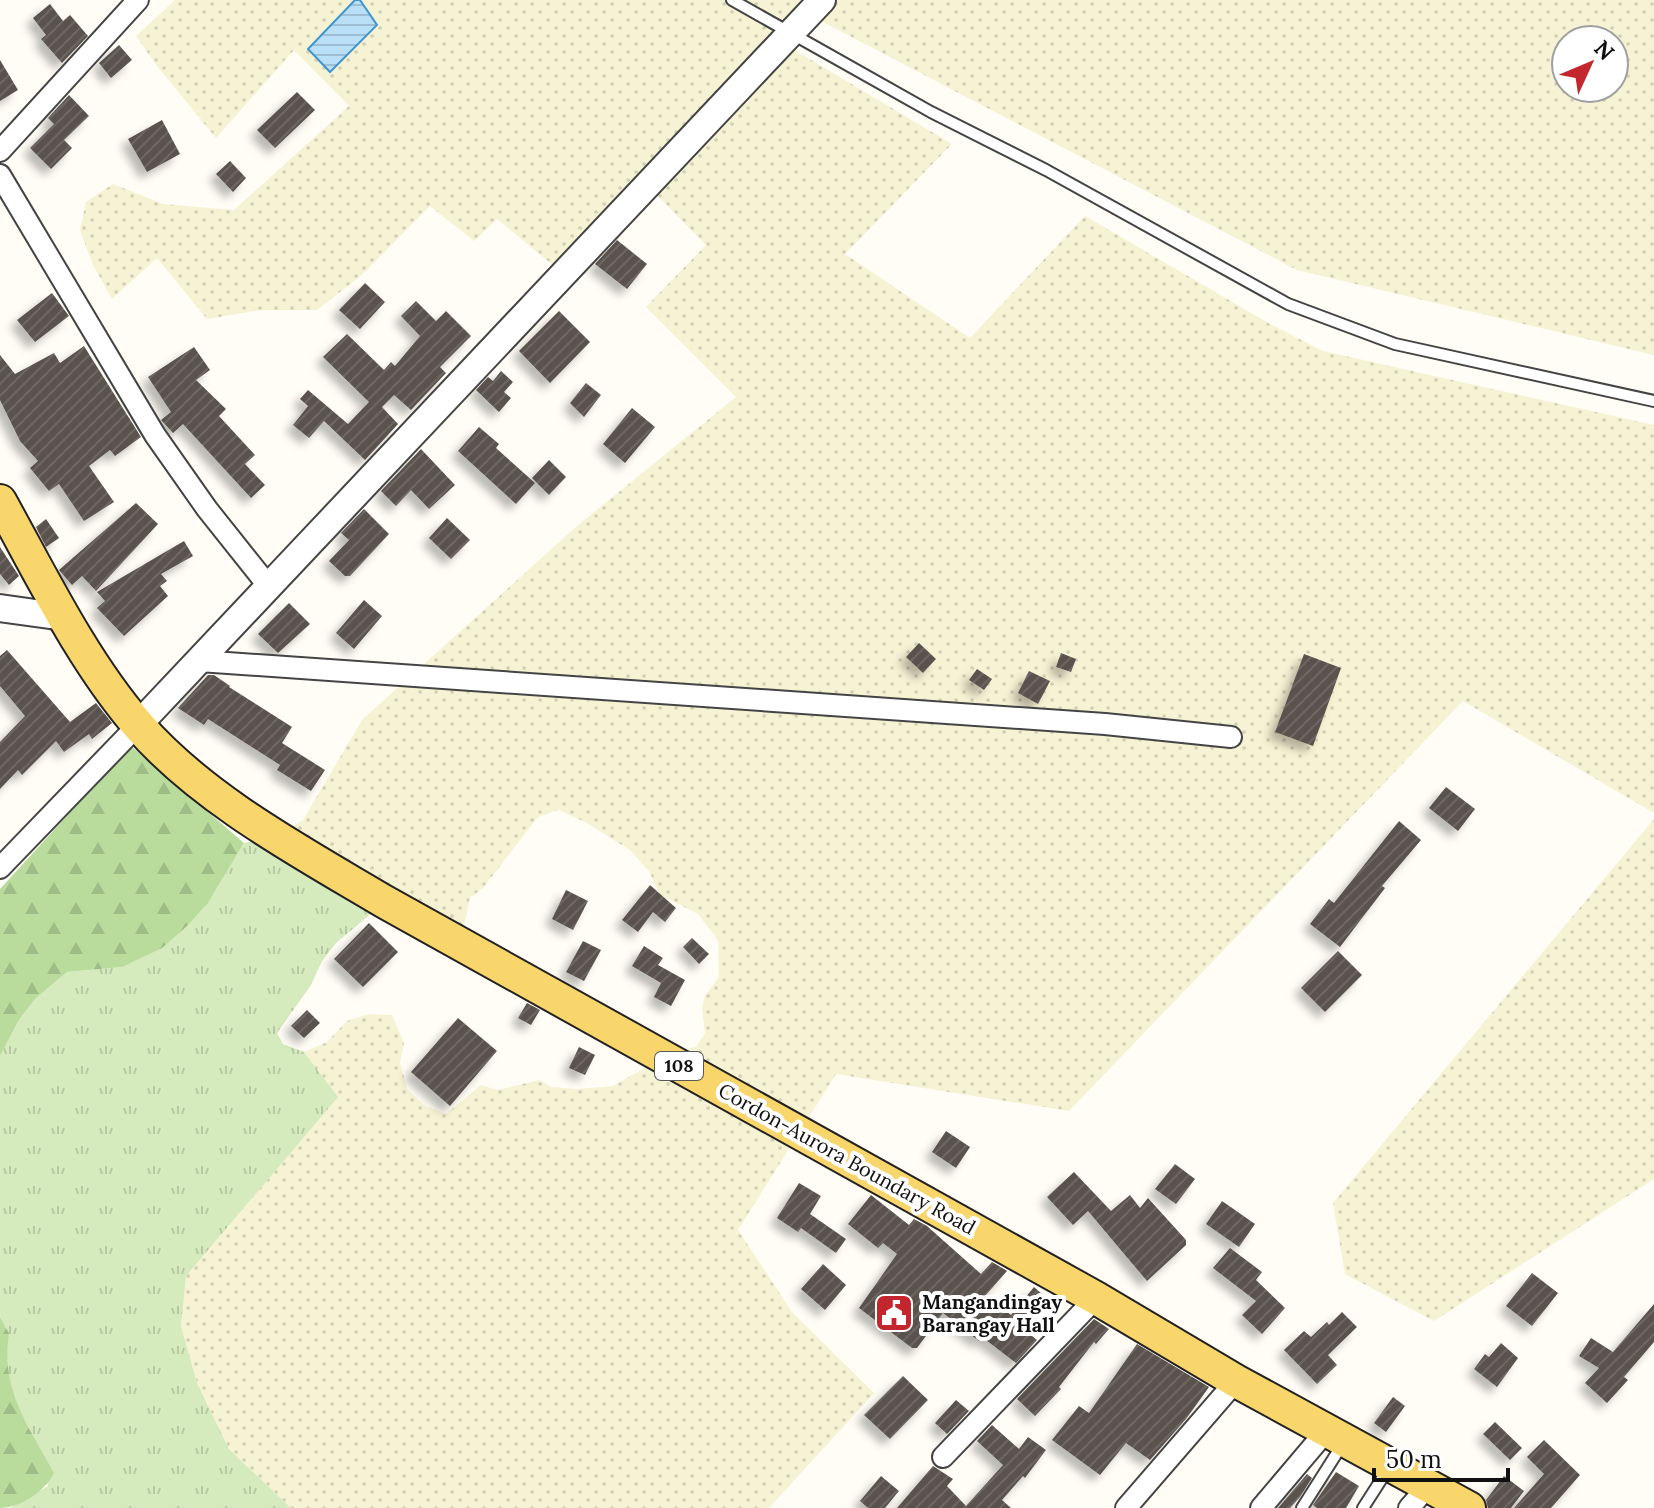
<svg xmlns="http://www.w3.org/2000/svg" width="1654" height="1508" font-family="Lora,serif">
  <style>
    .farmland { fill: url(#farmland-dots); fill-rule: evenodd }
    .grass { fill: url(#grass-tufts) }
    .forest { fill: url(#forest-firs) }
    .water { fill: url(#water-rules); stroke: #3f96cf; stroke-width: 2 }
    .building { fill: url(#building-hatch); filter: url(#shadow) }
    .lines { fill: none; stroke-linecap: round; stroke-linejoin: round }
    .service-casing { stroke: #444; stroke-width: 14 }
    .minor-casing { stroke: #444; stroke-width: 24 }
    .tertiary-casing { stroke: #444; stroke-width: 30 }
    .primary-casing { stroke: #222; stroke-width: 36 }
    .service { stroke: #fff; stroke-width: 10 }
    .minor { stroke: #fff; stroke-width: 20 }
    .tertiary { stroke: #fff; stroke-width: 26 }
    .primary { stroke: #f9d66b; stroke-width: 32 }
    .labels { text-anchor: middle; stroke-width: 8; stroke-linejoin: round; paint-order: stroke }
    .shield { fill: #fff; stroke: #585858; stroke-width: 2 }
    .shield-label { font-size: 18px; font-weight: bold; fill: #111 }
    .street-label { font-size: 20px; fill: #111; stroke: #fff }
    .poi-label { font-size: 20px; font-weight: bold; fill: #111; stroke: #fff; text-anchor: start }
  </style>
  <defs>
    <pattern id="farmland-dots" width="8" height="8" patternUnits="userSpaceOnUse" patternTransform="scale(2)"><rect width="8" height="8" fill="#f6f3d4"/><path d="M2 2h.1M6 6h.1" fill="none" stroke="#d2cfb5" stroke-width="1.8" stroke-linecap="round"/></pattern>
    <pattern id="grass-tufts" width="24" height="20" patternUnits="userSpaceOnUse" patternTransform="scale(2)"><rect width="24" height="20" fill="#d5ebbd"/><path d="M3 7l-1-3M5 7V3M7 7l1-3M15 17l-1-3M17 17v-4M19 17l1-3" fill="none" stroke="#b6c8a1"/></pattern>
    <pattern id="forest-firs" width="22" height="20" patternUnits="userSpaceOnUse" patternTransform="scale(2)"><rect width="22" height="20" fill="#b9dc9c"/><path d="M5 1l3.5 6h-7zM16 11l3.5 6h-7z" fill="#9ebc85"/></pattern>
    <pattern id="water-rules" width="6" height="5" patternUnits="userSpaceOnUse" patternTransform="scale(2)"><rect width="6" height="5" fill="#b9e0f7"/><path d="M0 2.5h6" fill="none" stroke="#9ebfd3"/></pattern>
    <pattern id="building-hatch" width="6" height="6" patternUnits="userSpaceOnUse" patternTransform="scale(2)"><rect width="6" height="6" fill="#5a524d"/><path d="M-1 1l2-2M0 6l6-6M5 7l2-2" fill="none" stroke="#6d6662"/></pattern>
    <filter id="shadow"><feDropShadow dx="-7" dy="7" stdDeviation="4" flood-color="#0004"/></filter>
  </defs>
  <rect width="100%" height="100%" fill="#fffdf5"/>
  <g class="farmland">
    <path d="M175 0H820L791 33 637 176 554 266 497 219 474 241 430 206 362 275 317 310H260L207 319 157 258 112 299 93 265 80 230 86 202 113 184 163 204 234 210 349 106 294 50 216 138 157 66 136 36Z"/>
    <path d="M839 0H1654V355L1297 270 819 20ZM1566 40H1614V88H1566Z"/>
    <path d="M791 48 952 144 845 254 970 338 1085 216 1270 324 1323 351 1654 425V813L1463 701 1069 1111 836 1074 738 1230 792 1312 874 1393 769 1508H291L229 1449 197 1383 181 1326 186 1276 337 1097 304 1052 327 1042 347 1021 369 1014 392 1015 404 1043 400 1062 407 1089 425 1106 446 1114 481 1085 498 1090 539 1080 552 1087 577 1089 613 1086 664 1057 697 1046 705 1033 702 1008 705 996 719 977 718 940 698 914 660 895 649 871 630 850 585 822 558 810 538 817 483 888 470 898 460 944 275 837 303 820 362 720 577 526 736 397 646 307 706 245 654 192Z"/>
    <path d="M1654 819V1179L1434 1321 1345 1274 1333 1203Z"/>
  </g>
  <path class="grass" d="M275 837 385 902 336 943 322 961 311 985 277 1033 283 1044 304 1052 338 1097 186 1276 181 1326 197 1383 229 1449 291 1508H10L48 1486 30 1430 8 1393 3 1355 9 1333 0 1317V1056L19 1020 35 999 67 972 122 967 208 903 244 843Z"/>
  <g class="forest">
    <path d="M131 746 244 843 208 903 187 926 162 948 122 967 67 972 35 999 19 1020 0 1056V889Z"/>
    <path d="M0 1317 9 1333C0 1389 28 1425 54 1473 45 1491 21 1508 0 1508Z"/>
  </g>
  <path class="water" d="M355 0H360L377 25 330 72 308 49Z"/>
  <g class="building">
    <path d="M50 4 63 21 70 15 88 36 62 63 41 39 46 35 33 18Z"/>
    <path d="M119 45 132 60 111 78 99 63Z"/>
    <path d="M0 60 18 90 0 101Z"/>
    <path d="M297 92 315 110 275 148 257 130Z"/>
    <path d="M69 95 89 116 64 140 72 148 51 169 30 148 54 124 48 118Z"/>
    <path d="M162 120 180 154 147 172 128 139Z"/>
    <path d="M230 161 246 178 233 192 216 174Z"/>
    <path d="M617 240 647 264 627 289 595 264Z"/>
    <path d="M365 283 385 302 360 329 339 310Z"/>
    <path d="M52 293 69 316 35 342 17 320Z"/>
    <path d="M416 301 436 321 446 311 471 336 440 367 446 373 411 410 394 395 382 407 398 424 365 460 324 421 309 438 293 425 308 406 300 399 308 390 348 424 369 402 323 357 347 334 384 370 391 362 395 366 420 336 401 316Z"/>
    <path d="M559 311 590 342 550 383 519 351Z"/>
    <path d="M84 346 141 437 115 456 110 450 89 466 114 502 84 521 59 484 49 491 30 468 38 461 20 441 0 400V355L15 374 54 353 60 363Z"/>
    <path d="M194 347 210 370 196 380 226 409 219 416 255 455 245 464 265 485 251 498 183 424 173 433 161 420 171 412 148 377Z"/>
    <path d="M501 371 513 382 504 392 511 398 499 412 476 390 488 377 493 381Z"/>
    <path d="M586 383 601 395 584 417 570 403Z"/>
    <path d="M632 408 655 427 625 463 603 444Z"/>
    <path d="M479 427 499 444 496 448 535 483 516 504 458 451Z"/>
    <path d="M421 449 455 485 429 509 411 490 396 506 381 491Z"/>
    <path d="M549 460 566 477 549 495 532 478Z"/>
    <path d="M136 503 158 524 96 591 82 576 72 585 59 570Z"/>
    <path d="M364 509 389 534 350 576H345L329 561 349 540 341 533Z"/>
    <path d="M447 518 470 540 451 559 429 538Z"/>
    <path d="M46 519 59 538 46 547 36 527Z"/>
    <path d="M184 541 193 556 161 574 167 581 160 586 168 596 124 636 97 608 105 601 97 592Z"/>
    <path d="M0 547 19 576 9 585 0 574Z"/>
    <path d="M364 600 382 616 354 649 336 633Z"/>
    <path d="M289 603 310 624 278 653 258 634Z"/>
    <path d="M919 643 936 659 923 673 906 657Z"/>
    <path d="M7 650 70 722 96 703 112 723 92 739 89 734 64 752 56 741 22 775 18 770 0 789V742L25 716 0 686V656Z"/>
    <path d="M1061 653 1076 659 1071 672 1056 667Z"/>
    <path d="M1304 654 1341 668 1313 746 1275 732Z"/>
    <path d="M977 669 992 679 984 690 969 680Z"/>
    <path d="M1029 671 1050 681 1038 704 1018 693Z"/>
    <path d="M208 675H214L230 686 229 687 292 727 282 743 325 770 311 791 277 770 280 765 208 719 204 725 178 708Z"/>
    <path d="M1446 787 1475 809 1458 831 1429 808Z"/>
    <path d="M1399 821 1421 840 1382 886 1385 888 1340 947 1310 924 1329 899 1334 903Z"/>
    <path d="M650 885 676 908 665 922 653 912 638 932 622 920Z"/>
    <path d="M566 890 588 901 573 930 552 919Z"/>
    <path d="M369 923 398 952 363 987 334 959Z"/>
    <path d="M692 938 709 954 699 964 683 947Z"/>
    <path d="M583 941 601 950 584 981 566 972Z"/>
    <path d="M644 946 663 958 658 965 685 980 671 1006 654 997 661 983 632 966Z"/>
    <path d="M1338 951 1362 975 1325 1012 1301 988Z"/>
    <path d="M527 1003 540 1010 531 1025 518 1018Z"/>
    <path d="M307 1010 320 1023 304 1038 291 1026Z"/>
    <path d="M458 1018 497 1051 450 1106 411 1072Z"/>
    <path d="M579 1047 595 1055 585 1075 569 1068Z"/>
    <path d="M946 1131 970 1147 956 1168 932 1152Z"/>
    <path d="M1175 1164 1195 1179 1176 1204 1155 1189Z"/>
    <path d="M1074 1172 1111 1211 1130 1195 1140 1208 1148 1198 1186 1240V1245L1147 1281 1088 1211 1073 1225 1047 1197Z"/>
    <path d="M799 1183 821 1196 810 1214 846 1239 836 1253 801 1228 798 1232 777 1218Z"/>
    <path d="M871 1195 909 1225 914 1219 927 1226 981 1274 992 1262 1004 1269 1007 1271 985 1296 1011 1315 1034 1287 1051 1302 1026 1331 1037 1340 1016 1363 982 1337 979 1341 943 1313 917 1348H912L859 1308 897 1254 883 1243 878 1248 848 1224Z"/>
    <path d="M1222 1201 1255 1224 1239 1247 1206 1224Z"/>
    <path d="M1230 1248 1262 1272 1256 1280 1285 1308 1262 1334 1242 1315 1256 1301 1213 1268Z"/>
    <path d="M823 1264 846 1285 825 1310 801 1289Z"/>
    <path d="M1532 1273 1558 1293 1532 1326 1506 1306Z"/>
    <path d="M1654 1304V1342L1624 1377 1628 1380 1607 1403 1585 1383 1599 1368 1579 1356 1591 1338 1613 1352Z"/>
    <path d="M1342 1312 1357 1327 1328 1355 1337 1365 1317 1384 1284 1350 1304 1331 1311 1337 1327 1322 1329 1325Z"/>
    <path d="M1094 1319 1109 1329 1096 1344 1094 1342 1059 1387 1061 1389 1035 1416 1017 1399Z"/>
    <path d="M1501 1343 1518 1358 1497 1387 1474 1369 1485 1354 1489 1357Z"/>
    <path d="M1137 1344 1209 1387 1186 1419 1150 1460 1126 1443 1100 1475 1052 1440 1079 1406 1089 1413Z"/>
    <path d="M903 1376 928 1400 890 1439 864 1415Z"/>
    <path d="M1393 1397 1405 1406 1386 1432 1374 1423Z"/>
    <path d="M956 1400 969 1411 947 1434 935 1423Z"/>
    <path d="M1495 1422 1522 1448 1510 1460 1483 1434Z"/>
    <path d="M992 1425 1019 1449 1028 1437 1046 1450 1025 1478 1023 1476 1002 1500 1011 1508H897L933 1466 953 1479 947 1486 966 1506 1003 1465 977 1441Z"/>
    <path d="M1544 1440 1580 1475 1551 1508H1514L1544 1474 1527 1457Z"/>
    <path d="M1336 1472 1359 1486 1346 1508H1317L1313 1505Z"/>
    <path d="M1307 1474 1312 1478 1300 1497 1290 1508H1278Z"/>
    <path d="M881 1476 899 1491 885 1508H868L860 1501Z"/>
    <path d="M1504 1476 1524 1491 1511 1508H1488L1486 1500Z"/>
  </g>
  <g class="lines">
    <defs>
      <g id="service">
        <path d="M732 0 931 112 1046 170 1288 304 1395 344 1654 401"/>
        <path d="M1302 1508 1342 1445"/>
        <path d="M1363 1508 1388 1469"/>
      </g>
      <g id="minor">
        <path d="M0 151 138 0"/>
        <path d="M0 175 155 435 207 509 270 588"/>
        <path d="M199 661 1105 724 1231 737"/>
        <path d="M0 868 138 725"/>
        <path d="M943 1457 1096 1298"/>
        <path d="M1126 1508 1236 1381"/>
        <path d="M1261 1508 1327 1430"/>
        <path d="M1409 1508 1429 1485"/>
      </g>
      <g id="tertiary">
        <path d="M0 608 64 617"/>
        <path d="M138 725 822 0"/>
      </g>
      <path id="primary" d="M0 501C41 575 82 660 138 725 202 799 301 852 385 902L1096 1298 1236 1381 1469 1508"/>
    </defs>
    <use href="#service" class="service-casing"/>
    <use href="#minor" class="minor-casing"/>
    <use href="#tertiary" class="tertiary-casing"/>
    <use href="#primary" class="primary-casing"/>
    <use href="#service" class="service"/>
    <use href="#minor" class="minor"/>
    <use href="#tertiary" class="tertiary"/>
    <use href="#primary" class="primary"/>
  </g>
  <defs>
    <symbol id="civic-square" viewBox="-11 -11 22 22"><rect x="-9" y="-9" width="18" height="18" rx="4" fill="#c4262e" stroke="#fff"/><path d="M-.6-6.5H3V-4.5H.6V-3L4-1V1h2V6H-6V1h2V-1L-.6-3ZM-1.2 2.5V6h2.4V2.5Z" fill="#fff"/></symbol>
  </defs>
  <g fill-rule="evenodd">
    <use href="#civic-square" x="872" y="1291" width="44" height="44"/>
  </g>
  <g class="labels">
    <rect class="shield" x="655" y="1052" width="48" height="28" rx="6"/>
    <g class="shield-label">
      <text x="679" y="1072">108</text>
    </g>
    <g class="street-label">
      <text transform="translate(847 1159) rotate(29)" y="7">Cordon-Aurora Boundary Road</text>
    </g>
    <g class="poi-label">
      <text x="922" y="1309">Mangandingay<tspan x="922" dy="23">Barangay Hall</tspan></text>
    </g>
  </g>
  <g transform="translate(1590 64) rotate(46)"><circle r="38" fill="#ffffff" stroke="#a0a0a0" stroke-width="2"/>
  <path d="M0-6L14 30L0 20L-14 30Z" fill="#c4262e"/>
  <text y="-12" font-size="22" font-weight="bold" text-anchor="middle" fill="#111111">N</text>
  </g>
  <path d="M1374 1468v12h134v-12" fill="none" stroke="#111111" stroke-width="4"/>
  <text x="1386" y="1468" font-size="24" fill="#111111" stroke="#ffffff" stroke-width="6" paint-order="stroke">50 m</text>
</svg>
